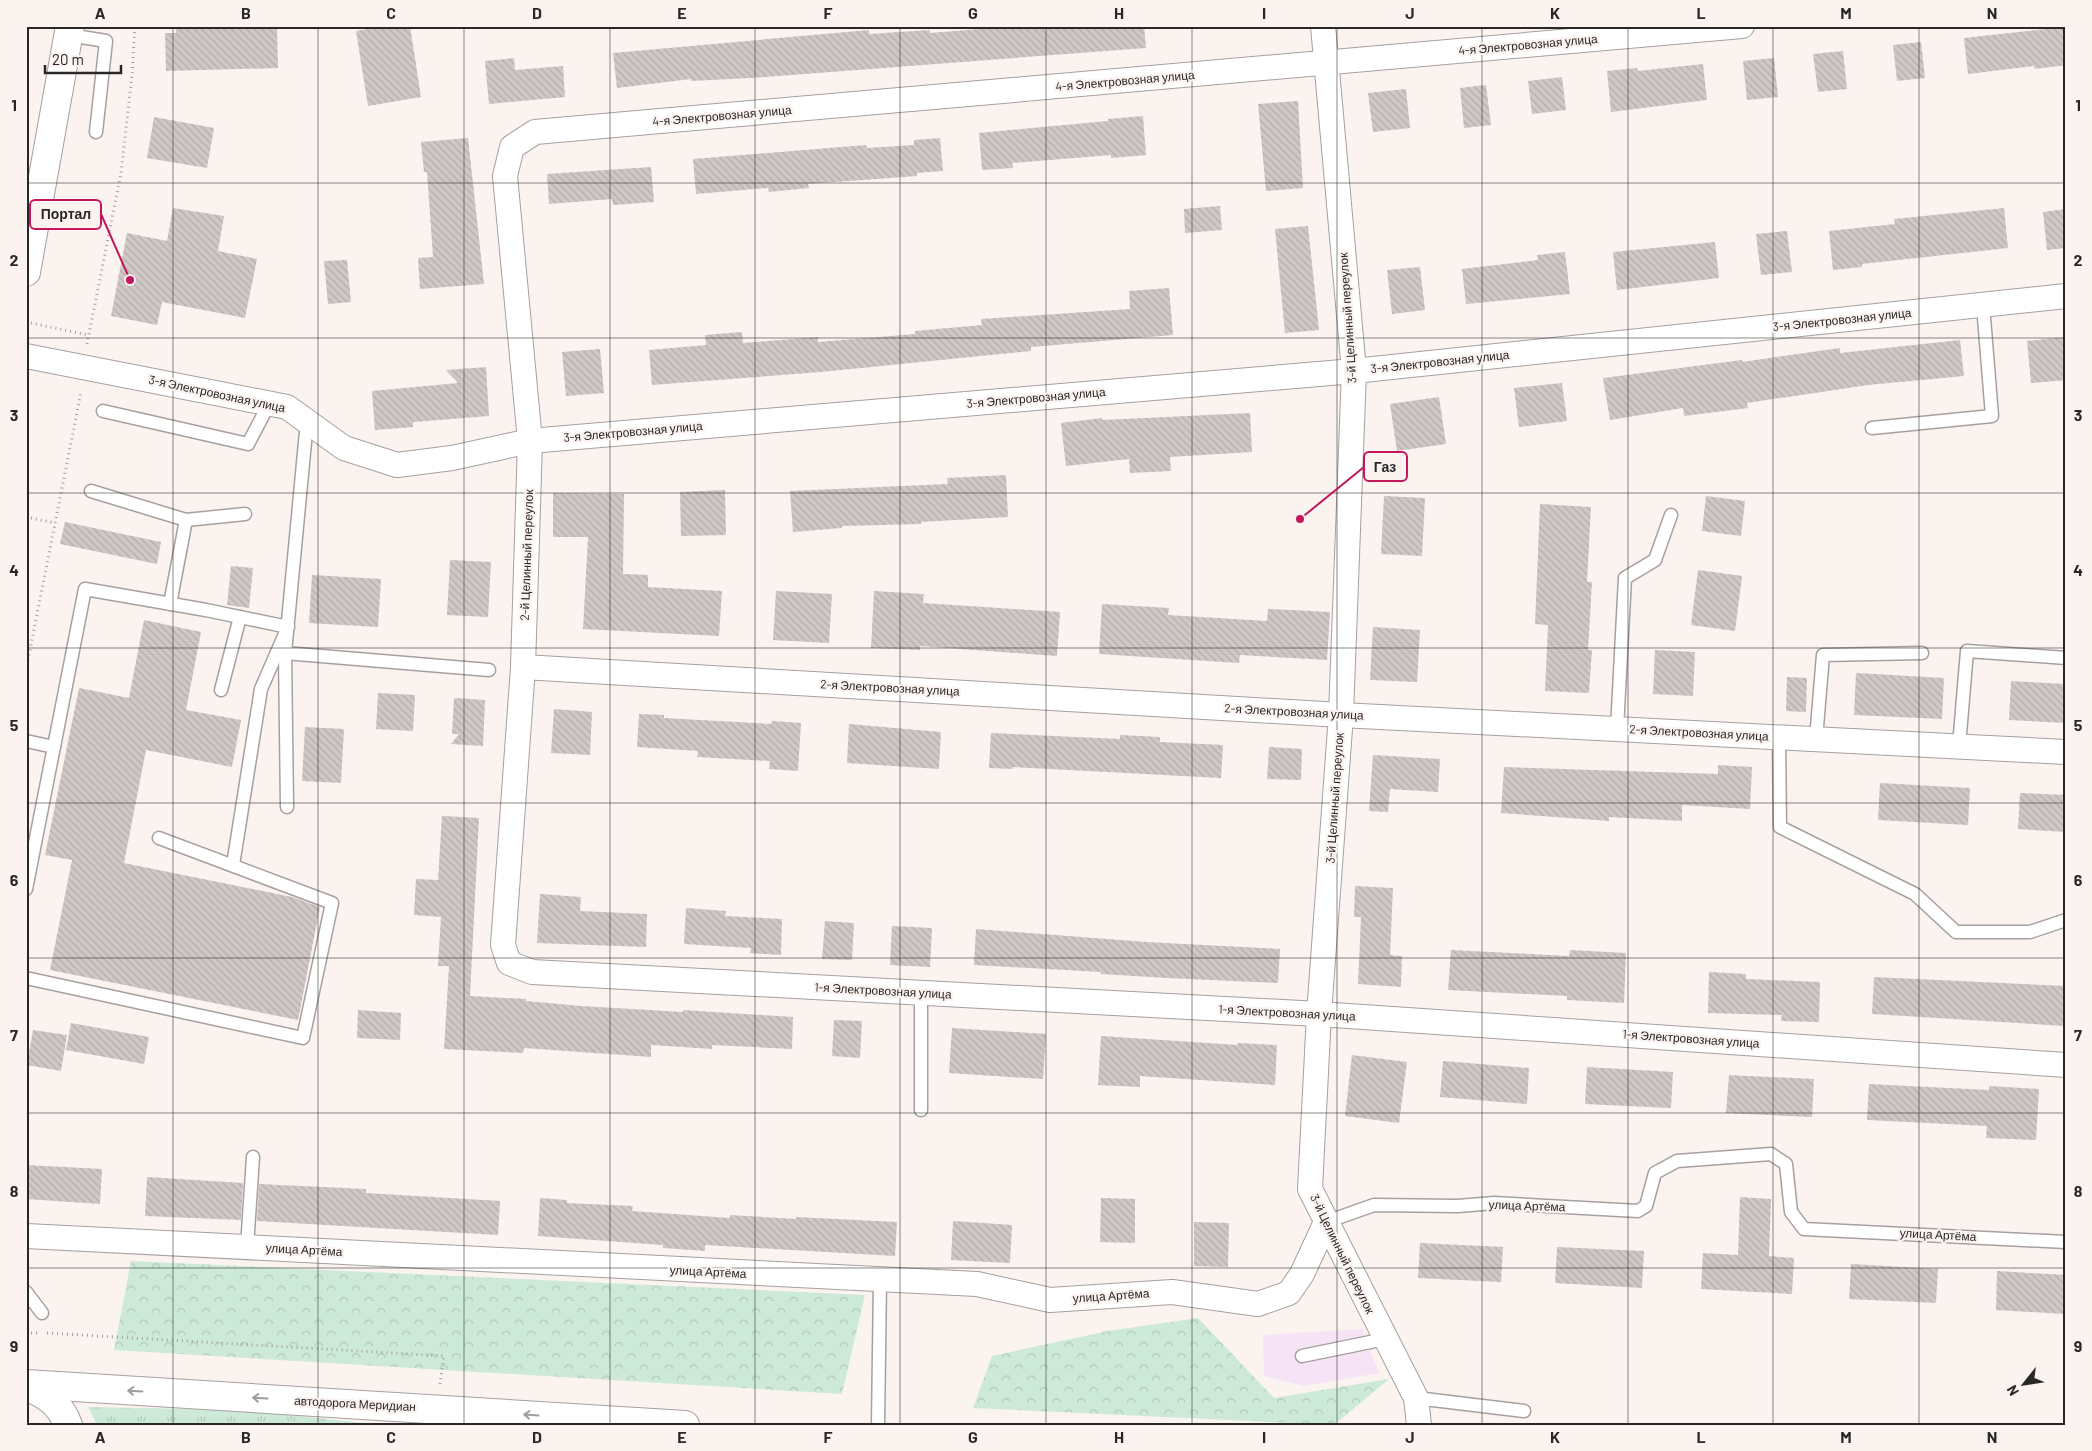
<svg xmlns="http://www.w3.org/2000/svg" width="2092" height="1451" font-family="Barlow,sans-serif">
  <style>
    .industrial { fill: #f6e4f6 }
    .grass { fill: url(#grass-tufts) }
    .forest { fill: url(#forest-crowns) }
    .building { fill: url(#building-back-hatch) }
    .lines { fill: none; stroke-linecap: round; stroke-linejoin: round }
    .service-casing { stroke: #a7a09e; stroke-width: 15 }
    .minor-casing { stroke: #a7a09e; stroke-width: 26 }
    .primary-casing { stroke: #a7a09e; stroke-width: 30 }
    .path { stroke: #a5a09e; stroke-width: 3; stroke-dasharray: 1 4; stroke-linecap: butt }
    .service { stroke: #fff; stroke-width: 12 }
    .minor { stroke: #fff; stroke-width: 24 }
    .primary { stroke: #fff; stroke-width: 28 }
    .oneway { stroke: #9f9e9e }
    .grid { fill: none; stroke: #2a2827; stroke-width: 1; stroke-opacity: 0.55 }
    .labels { text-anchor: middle; stroke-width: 4.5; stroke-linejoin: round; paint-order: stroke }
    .street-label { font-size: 12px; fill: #2a2827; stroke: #faf3f0 }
    .leader { fill: none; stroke: #c2185b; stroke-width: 2 }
    .callout-dot { fill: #c2185b; stroke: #faf3f0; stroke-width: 2 }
    .callout { fill: #faf3f0; stroke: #c2185b; stroke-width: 2 }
    .callout-label { font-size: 14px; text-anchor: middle; font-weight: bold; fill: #2a2827 }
    .neatline { fill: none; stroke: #2a2827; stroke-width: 2 }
    .grid-label { font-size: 16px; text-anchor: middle; font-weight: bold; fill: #2a2827 }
  </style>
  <defs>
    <pattern id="grass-tufts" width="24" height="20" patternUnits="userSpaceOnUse" patternTransform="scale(1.25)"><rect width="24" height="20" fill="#cdead8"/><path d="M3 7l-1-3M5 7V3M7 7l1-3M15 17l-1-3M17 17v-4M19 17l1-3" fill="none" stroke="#b0c9b9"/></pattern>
    <pattern id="forest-crowns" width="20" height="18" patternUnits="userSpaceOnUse" patternTransform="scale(1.25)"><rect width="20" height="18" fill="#cdead8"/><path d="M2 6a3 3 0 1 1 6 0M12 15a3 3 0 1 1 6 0" fill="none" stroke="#b0c9b9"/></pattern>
    <pattern id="building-back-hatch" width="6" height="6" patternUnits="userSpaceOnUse" patternTransform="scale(1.25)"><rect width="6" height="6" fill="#cfc8c6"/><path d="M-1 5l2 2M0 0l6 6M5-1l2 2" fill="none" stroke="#b2acaa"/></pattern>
  </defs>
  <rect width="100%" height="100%" fill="#faf3f0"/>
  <path class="industrial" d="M1362 1329 1379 1373 1304 1386 1264 1376 1263 1335Z"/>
  <path class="grass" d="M88 1407 244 1410 381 1425H97Z"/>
  <g class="forest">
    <path d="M131 1261 865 1295 842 1394 114 1350Z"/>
    <path d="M1198 1318 1274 1398 1389 1379 1334 1425 973 1408 992 1356 1108 1331Z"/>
  </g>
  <g class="building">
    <path d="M176 26H277L278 68 166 71 165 33H176Z"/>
    <path d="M383 26H410L421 97 368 106 356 31Z"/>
    <path d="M1017 26H1144L1146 48 751 78 691 81V79L617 88 613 53 869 30V34L930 30V33Z"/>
    <path d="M2063 27 2066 65 2035 69 2034 66 1968 74 1964 38Z"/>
    <path d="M1921 42 1925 78 1897 81 1893 45Z"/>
    <path d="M1843 51 1847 89 1818 92 1813 54Z"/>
    <path d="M514 58 515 70 563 66 565 97 489 104 485 61Z"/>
    <path d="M1774 58 1778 97 1747 100 1743 61Z"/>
    <path d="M1703 64 1707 100 1611 112 1607 71 1637 68 1638 71Z"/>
    <path d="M1562 77 1566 110 1532 114 1528 81Z"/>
    <path d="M1486 85 1491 125 1464 128 1460 88Z"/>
    <path d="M1406 89 1410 128 1373 132 1368 93Z"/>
    <path d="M1298 101 1303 188 1266 191 1258 104Z"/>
    <path d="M1143 116 1146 155 1111 158V155L1012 163 1013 168 982 170 979 133 1108 121V119Z"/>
    <path d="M154 117 214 128 207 168 147 158Z"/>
    <path d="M468 138 484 284 420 289 418 258 433 257 427 172H424L421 142Z"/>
    <path d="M940 138 943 171 917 173V176L808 184 809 188 769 192 768 188 696 194 693 159 866 145 867 148 914 145V140Z"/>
    <path d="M651 167 654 202 613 205 612 199 549 204 547 174Z"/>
    <path d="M1220 206 1222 230 1185 233 1184 209Z"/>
    <path d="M173 208 224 216 218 251 257 259 245 318 162 302 157 325 111 316 127 233 167 241Z"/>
    <path d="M2004 208 2008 248 1862 264V267L1833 270 1829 231 1895 224 1894 219Z"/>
    <path d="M2066 209V248L2047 250 2043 212Z"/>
    <path d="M1308 226 1319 330 1285 333 1275 229Z"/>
    <path d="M1787 231 1792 272 1761 275 1756 234Z"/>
    <path d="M1715 242 1719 278 1617 290 1613 252Z"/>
    <path d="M1565 252 1570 294 1466 304 1462 269 1538 260 1537 255Z"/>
    <path d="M347 260 351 302 328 304 324 261Z"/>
    <path d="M1420 267 1425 310 1392 314 1387 270Z"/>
    <path d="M1169 288 1173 335 1031 347V351L821 372 652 385 649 350 706 345 705 335 742 332 743 343 818 337V342L915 334V331L982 325 981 319 1130 309 1129 291Z"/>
    <path d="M2066 337V380L2031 383 2027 341Z"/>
    <path d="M1960 340 1964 376 1868 385 1747 403 1748 408 1684 416 1683 408 1610 420 1603 378 1742 360V362L1840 348V353Z"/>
    <path d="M600 349 604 393 566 396 562 352Z"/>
    <path d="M486 367 489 416 413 422V427L375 430 372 391 458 383 446 370Z"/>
    <path d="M1562 383 1567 421 1519 427 1514 388Z"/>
    <path d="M1439 397 1446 444 1397 451 1390 404Z"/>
    <path d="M1250 413 1252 452 1170 457 1171 471 1130 473 1129 459 1066 466 1061 423 1102 418V420Z"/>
    <path d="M1006 475 1008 517 921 522V524L842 526V528L793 532 790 491 948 484 947 478Z"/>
    <path d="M725 490 726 535 681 536 680 492Z"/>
    <path d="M553 493 624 494 623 574 648 575V587L722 591 719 636 583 629 588 537H553Z"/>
    <path d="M1384 496 1425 498 1422 556 1381 554Z"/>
    <path d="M1706 496 1745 501 1741 536 1702 531Z"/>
    <path d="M1540 504 1591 507 1587 582H1592L1588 650H1592L1589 693 1545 691 1548 625 1535 624Z"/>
    <path d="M65 522 161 542 157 564 60 544Z"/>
    <path d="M450 560 491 562 488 617 447 615Z"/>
    <path d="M231 566 253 568 249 608 227 605Z"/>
    <path d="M1698 570 1742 576 1735 631 1691 625Z"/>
    <path d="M312 575 381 579 378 627 309 623Z"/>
    <path d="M776 591 832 594 829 643 773 640Z"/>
    <path d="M874 591 924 594 923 603 1060 612 1057 656 920 646V650L871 648Z"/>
    <path d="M1102 604 1169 608 1168 615 1267 621 1268 609 1330 612 1327 660 1240 655 1239 663 1099 654Z"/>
    <path d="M144 620 201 632 186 710 241 720 232 767 146 750 124 863 292 897 320 907 298 1020 50 970 72 860 45 855 79 688 129 698Z"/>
    <path d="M1373 627 1420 630 1417 682 1370 680Z"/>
    <path d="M1655 650 1695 652 1693 696 1653 694Z"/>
    <path d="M1856 673 1944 678 1942 719 1854 715Z"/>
    <path d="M1787 677 1807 678 1806 712 1786 711Z"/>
    <path d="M2011 681 2066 684V723L2009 720Z"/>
    <path d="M378 693 415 695 413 731 376 729Z"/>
    <path d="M454 698 485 700 483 746 451 744 459 734H452Z"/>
    <path d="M554 709 592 712 590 755 551 753Z"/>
    <path d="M639 714 664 715V718L771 724 772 721 801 723 798 771 769 769 770 761 697 757 698 751 637 747Z"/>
    <path d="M849 724 941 732 939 769 847 763Z"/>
    <path d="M305 727 344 729 341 783 302 781Z"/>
    <path d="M991 733 1120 739V735L1160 737V742L1223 745 1221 778 1013 767V769L989 768Z"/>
    <path d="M1269 747 1302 749 1301 780 1267 779Z"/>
    <path d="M1373 755 1440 759 1438 792 1390 789 1388 812 1369 811Z"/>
    <path d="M1718 765 1752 767 1750 809 1682 805V821L1609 817V821L1501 813 1504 767 1718 774Z"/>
    <path d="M1880 783 1970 788 1968 825 1878 820Z"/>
    <path d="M2020 793 2066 795V832L2018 829Z"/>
    <path d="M442 816 479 818 470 996 526 999V1001L581 1006 683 1012V1010L793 1017 792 1049 712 1045V1049L651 1045V1057L524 1048 523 1053 444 1049 449 966H438L441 917 414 915 416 879 438 880Z"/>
    <path d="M1355 886 1393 888 1390 955 1402 956 1401 987 1358 984 1361 917H1354Z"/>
    <path d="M540 894 581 897 580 911 647 914 646 947 537 943Z"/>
    <path d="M686 908 726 911 725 916 782 919 781 955 750 953 751 948 684 944Z"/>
    <path d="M825 921 854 923 852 960 822 959Z"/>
    <path d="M892 926 932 928 930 967 890 965Z"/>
    <path d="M976 929 1146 942 1280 949 1278 983 1167 978 1101 974V972L974 965Z"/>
    <path d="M1451 950 1569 956 1570 950 1626 953 1624 1003 1567 1000V996L1448 990Z"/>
    <path d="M1709 972 1746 974V979L1820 982 1819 1022 1781 1021 1782 1015 1708 1013Z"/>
    <path d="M1874 977 2066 986V1026L1872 1014Z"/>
    <path d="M358 1010 401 1013 400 1040 357 1038Z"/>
    <path d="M834 1020 862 1021 860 1058 832 1056Z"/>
    <path d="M71 1023 149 1037 144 1064 66 1050Z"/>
    <path d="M952 1028 1046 1034 1043 1079 949 1073Z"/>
    <path d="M33 1030 67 1035 61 1071 27 1065Z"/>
    <path d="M1101 1036 1238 1045V1043L1277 1045 1275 1085 1140 1076V1087L1098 1085Z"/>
    <path d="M1352 1055 1407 1062 1399 1123 1345 1116Z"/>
    <path d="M1443 1061 1529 1068 1527 1104 1440 1097Z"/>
    <path d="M1587 1067 1673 1072 1671 1108 1585 1104Z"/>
    <path d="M1729 1075 1814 1079 1812 1117 1726 1113Z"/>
    <path d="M1869 1084 1989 1090V1086L2039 1089 2036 1140 1986 1138 1987 1126 1867 1120Z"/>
    <path d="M26 1165 102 1169 100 1204 26 1199Z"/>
    <path d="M147 1177 243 1183 241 1220 145 1216Z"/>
    <path d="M259 1184 366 1189V1193L500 1201 498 1235 257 1221Z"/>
    <path d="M1740 1197 1771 1199 1769 1256 1794 1258 1792 1294 1701 1289 1703 1253 1738 1255Z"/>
    <path d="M540 1198 567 1200V1203L633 1206 632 1211 730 1218V1215L796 1219V1217L897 1222 895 1256 705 1245V1251L663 1248V1245L538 1236Z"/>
    <path d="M1101 1198 1135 1199V1243L1100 1242Z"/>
    <path d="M953 1221 1012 1225 1010 1263 951 1260Z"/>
    <path d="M1194 1222 1229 1223 1228 1267 1194 1266Z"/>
    <path d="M1420 1243 1503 1247 1501 1282 1418 1278Z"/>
    <path d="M1557 1247 1644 1251 1642 1288 1555 1283Z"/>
    <path d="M1851 1264 1938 1269 1936 1303 1849 1299Z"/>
    <path d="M1997 1271 2066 1275V1314L1996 1310Z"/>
  </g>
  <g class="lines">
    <defs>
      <g id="service">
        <path d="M69 35 106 41 96 132"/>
        <path d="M103 411 248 444 269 404"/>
        <path d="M307 421 285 653 489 670"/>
        <path d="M1872 428 1992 416 1983 305"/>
        <path d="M91 491 186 520 245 514"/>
        <path d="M170 604 186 520"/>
        <path d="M285 653 287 807"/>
        <path d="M221 690 240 617"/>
        <path d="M1617 729 1625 578 1655 560 1671 515"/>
        <path d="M1779 737 1780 827 1915 894 1956 932H2030L2066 920"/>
        <path d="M1816 739 1823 655 1922 653"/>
        <path d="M26 741 54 747"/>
        <path d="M1959 746 1967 651 2066 658"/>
        <path d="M26 889 85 589 206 610 288 627 261 689 233 865"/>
        <path d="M26 978 303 1038 332 903 159 838"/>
        <path d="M921 1110V993"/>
        <path d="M1326 1222 1374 1205 1458 1206 1494 1203 1638 1211 1646 1206 1655 1173 1677 1161 1771 1154 1786 1164 1791 1212 1804 1229 2066 1242"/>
        <path d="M247 1247 253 1157"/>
        <path d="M26 1292 42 1313"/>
        <path d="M1302 1356 1385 1339"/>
        <path d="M1416 1398 1524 1411"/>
        <path d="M878 1425 880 1281"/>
      </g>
      <g id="minor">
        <path d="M1323 26 1354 371 1341 715 1319 1014 1310 1189 1416 1398 1419 1425"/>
        <path d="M1742 26 535 132 512 147 505 176 530 441 523 667 503 945 509 963 532 972 1319 1014 2066 1065"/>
        <path d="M26 356 287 407 344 448 397 465 452 458 530 441 1354 371 2066 296"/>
        <path d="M523 667 1341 715 2066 752"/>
        <path d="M26 1236 977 1284 1050 1300 1172 1292 1258 1304 1289 1293 1302 1274 1326 1222"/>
      </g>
      <g id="primary">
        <path d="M26 272 70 26"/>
        <path d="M26 1384 685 1425"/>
        <path d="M27 1387C47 1394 61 1405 68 1425"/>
      </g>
    </defs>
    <use href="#service" class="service-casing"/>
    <use href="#minor" class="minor-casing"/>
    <use href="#primary" class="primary-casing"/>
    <g class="path">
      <path d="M26 322 88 335"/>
      <path d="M87 344 121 173 132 75 135 26"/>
      <path d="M26 517 55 523"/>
      <path d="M26 670 81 392"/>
      <path d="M26 1333H38"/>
      <path d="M47 1333 444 1356 440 1384"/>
    </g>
    <use href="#service" class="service"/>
    <use href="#minor" class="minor"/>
    <use href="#primary" class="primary"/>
  </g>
  <defs><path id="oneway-shaft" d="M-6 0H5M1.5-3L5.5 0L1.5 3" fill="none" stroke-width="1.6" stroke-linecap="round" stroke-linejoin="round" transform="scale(1.25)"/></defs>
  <g class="oneway">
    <use href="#oneway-shaft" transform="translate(135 1391) rotate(-177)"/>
    <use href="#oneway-shaft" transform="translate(260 1398) rotate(-177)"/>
    <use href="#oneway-shaft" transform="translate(531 1415) rotate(-176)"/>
  </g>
  <path class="grid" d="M173 26V1425M318 26V1425M464 26V1425M610 26V1425M755 26V1425M900 26V1425M1046 26V1425M1192 26V1425M1337 26V1425M1482 26V1425M1628 26V1425M1773 26V1425M1919 26V1425M26 183H2066M26 338H2066M26 493H2066M26 648H2066M26 803H2066M26 958H2066M26 1113H2066M26 1268H2066"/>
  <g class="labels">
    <g class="street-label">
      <text transform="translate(1528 45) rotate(-5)" y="4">4-я Электровозная улица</text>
      <text transform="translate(1125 81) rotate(-5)" y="4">4-я Электровозная улица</text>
      <text transform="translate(722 116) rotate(-5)" y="4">4-я Электровозная улица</text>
      <text transform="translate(1348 318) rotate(-94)" y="4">3-й Целинный переулок</text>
      <text transform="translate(1842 320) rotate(-6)" y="4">3-я Электровозная улица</text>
      <text transform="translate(1440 362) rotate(-6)" y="4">3-я Электровозная улица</text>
      <text transform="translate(217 394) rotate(12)" y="4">3-я Электровозная улица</text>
      <text transform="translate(1036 398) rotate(-5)" y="4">3-я Электровозная улица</text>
      <text transform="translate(633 432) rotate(-5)" y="4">3-я Электровозная улица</text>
      <text transform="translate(527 555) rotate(-88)" y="4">2-й Целинный переулок</text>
      <text transform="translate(890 688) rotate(3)" y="4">2-я Электровозная улица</text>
      <text transform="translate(1294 712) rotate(3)" y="4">2-я Электровозная улица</text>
      <text transform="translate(1699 733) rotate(3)" y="4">2-я Электровозная улица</text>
      <text transform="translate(1335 798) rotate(-86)" y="4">3-й Целинный переулок</text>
      <text transform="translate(883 991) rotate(3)" y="4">1-я Электровозная улица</text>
      <text transform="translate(1287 1013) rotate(3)" y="4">1-я Электровозная улица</text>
      <text transform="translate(1691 1039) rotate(4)" y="4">1-я Электровозная улица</text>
      <text transform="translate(1527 1206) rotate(2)" y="4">улица Артёма</text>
      <text transform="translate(1938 1235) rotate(3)" y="4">улица Артёма</text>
      <text transform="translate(304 1250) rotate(3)" y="4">улица Артёма</text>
      <text transform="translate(1342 1254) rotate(64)" y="4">3-й Целинный переулок</text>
      <text transform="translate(708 1272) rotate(3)" y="4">улица Артёма</text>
      <text transform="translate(1111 1296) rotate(-4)" y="4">улица Артёма</text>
      <text transform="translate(355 1404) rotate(3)" y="4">автодорога Меридиан</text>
    </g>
  </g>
  <path class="leader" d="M130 280L101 214M1300 519L1364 467"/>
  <g class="callout-dot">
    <circle cx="130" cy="280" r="5"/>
    <circle cx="1300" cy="519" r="5"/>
  </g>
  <g class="callout">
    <rect x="30" y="200" width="71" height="29" rx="5"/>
    <rect x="1364" y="452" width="43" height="29" rx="5"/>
  </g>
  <g class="callout-label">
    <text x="66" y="219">Портал</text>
    <text x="1385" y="472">Газ</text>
  </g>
  <rect width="2092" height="1451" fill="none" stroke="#faf3f0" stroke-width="55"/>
  <g transform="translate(2024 1384) rotate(240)" stroke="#faf3f0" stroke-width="4" paint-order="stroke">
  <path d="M0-4L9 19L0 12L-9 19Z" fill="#2a2827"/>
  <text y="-8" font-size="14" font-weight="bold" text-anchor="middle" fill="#2a2827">N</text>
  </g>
  <path d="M45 65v8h76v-8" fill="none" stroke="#2a2827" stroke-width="2.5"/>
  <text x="52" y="65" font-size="15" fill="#2a2827" stroke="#faf3f0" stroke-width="4" paint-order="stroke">20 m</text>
  <rect x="28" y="28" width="2036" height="1396" class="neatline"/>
  <g class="grid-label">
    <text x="100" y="19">A</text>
    <text x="246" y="19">B</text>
    <text x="391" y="19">C</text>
    <text x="537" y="19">D</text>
    <text x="682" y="19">E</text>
    <text x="828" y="19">F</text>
    <text x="973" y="19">G</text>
    <text x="1119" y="19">H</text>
    <text x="1264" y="19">I</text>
    <text x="1410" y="19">J</text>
    <text x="1555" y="19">K</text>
    <text x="1701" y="19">L</text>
    <text x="1846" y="19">M</text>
    <text x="1992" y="19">N</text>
    <text x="14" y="111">1</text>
    <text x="2078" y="111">1</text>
    <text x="14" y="266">2</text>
    <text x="2078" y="266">2</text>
    <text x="14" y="421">3</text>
    <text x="2078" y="421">3</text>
    <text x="14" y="576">4</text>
    <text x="2078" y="576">4</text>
    <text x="14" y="731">5</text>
    <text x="2078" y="731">5</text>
    <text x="14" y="886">6</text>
    <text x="2078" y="886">6</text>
    <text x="14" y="1041">7</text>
    <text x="2078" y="1041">7</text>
    <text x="14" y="1197">8</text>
    <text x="2078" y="1197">8</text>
    <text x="14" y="1352">9</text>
    <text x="2078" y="1352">9</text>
    <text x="100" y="1443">A</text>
    <text x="246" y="1443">B</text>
    <text x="391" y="1443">C</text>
    <text x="537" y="1443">D</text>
    <text x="682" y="1443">E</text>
    <text x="828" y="1443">F</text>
    <text x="973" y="1443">G</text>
    <text x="1119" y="1443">H</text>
    <text x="1264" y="1443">I</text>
    <text x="1410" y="1443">J</text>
    <text x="1555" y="1443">K</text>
    <text x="1701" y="1443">L</text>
    <text x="1846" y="1443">M</text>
    <text x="1992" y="1443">N</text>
  </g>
</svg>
